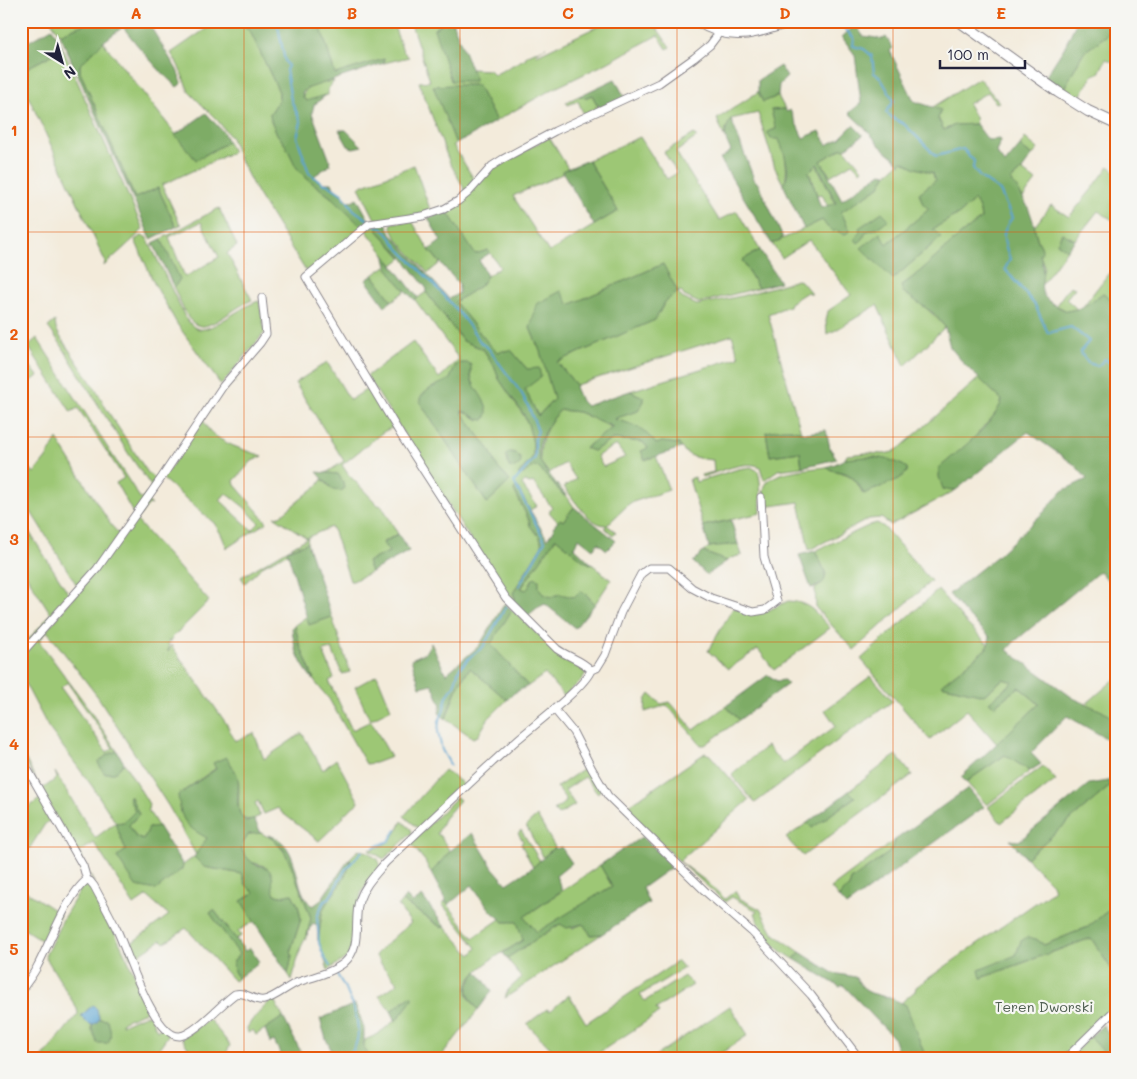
<svg xmlns="http://www.w3.org/2000/svg" width="1137" height="1079" font-family="Mali,sans-serif">
  <style>
    .green { fill: #9dc774; stroke: #607458; fill-rule: evenodd }
    .forest { fill: #7eac66; stroke: #506750; fill-rule: evenodd }
    .water { fill: #5ca4d2; stroke: #3f6386 }
    .lines { fill: none; stroke-linecap: round; stroke-linejoin: round }
    .stream { stroke: #5ca4d2; stroke-width: 2 }
    .street-casing { stroke: #8a868b; stroke-width: 9 }
    .secondary-casing { stroke: #8a868b; stroke-width: 12 }
    .street { stroke: #fff; stroke-width: 7 }
    .secondary { stroke: #fff; stroke-width: 10 }
    .grid { fill: none; stroke: #e8590c; stroke-width: 1; stroke-opacity: 0.55 }
    .labels { text-anchor: middle; stroke-width: 4.5; stroke-linejoin: round; paint-order: stroke }
    .park-label { font-size: 14px; fill: #4d5c4f; stroke: #f6f6f2 }
    .neatline { fill: none; stroke: #e8590c; stroke-width: 2 }
    .grid-label { font-size: 16px; text-anchor: middle; font-weight: bold; fill: #e8590c }
  </style>
  <rect width="100%" height="100%" fill="#f6f6f2"/>
  <filter id="ink" filterUnits="userSpaceOnUse"><feTurbulence type="fractalNoise" baseFrequency=".02" numOctaves="2"/><feDisplacementMap in="SourceGraphic" scale="10" xChannelSelector="R" yChannelSelector="G"/><feConvolveMatrix kernelMatrix="1 2 1 2 8 2 1 2 1" color-interpolation-filters="sRGB"/></filter>
  <filter id="wash" filterUnits="userSpaceOnUse"><feTurbulence type="fractalNoise" baseFrequency=".0096" numOctaves="4" result="noise"/><feDisplacementMap in="SourceGraphic" scale="20" xChannelSelector="R" yChannelSelector="G"/><feGaussianBlur stdDeviation="1.12" result="paint"/><feColorMatrix in="noise" values="0 0 0 0 0 0 0 0 0 0 0 0 0 0 0 0 0 1.4 0 .05"/><feComposite in="paint" operator="in"/></filter>
  <g filter="url(#wash)">
    <rect width="100%" height="100%" fill="#f3ebdb"/>
    <g class="green">
      <path d="M51 21H94L74 28 60 35Z"/>
      <path d="M212 21 240 22 250 31 279 92V100L270 114 277 134 286 146 297 167 306 178 346 209 362 227 307 273 257 193 239 158 231 138 218 121 189 92 178 65 171 53 213 24Z"/>
      <path d="M319 21H392L403 51 409 57 384 63V59L334 75Z"/>
      <path d="M410 21H446L434 29 475 81 471 69 489 70 494 75 526 58V56L546 47 536 53 537 55 609 21H652L670 47 667 49 658 35 607 63 549 91 496 121 477 85 434 86 456 144 453 145 475 181 466 192 449 161 419 82 430 81Z"/>
      <path d="M1116 28V63L1106 59 1099 73 1093 75 1077 101 1062 92 1083 53Z"/>
      <path d="M103 42 196 160 228 142 233 152 162 185 180 224H182L176 227 158 188 135 198 80 72V64Z"/>
      <path d="M63 49 143 229C141 233 110 260 104 266L105 261 21 81V65L23 70Z"/>
      <path d="M979 78 999 102 996 103 988 92 968 104 975 117 976 124 955 125 944 130 933 107Z"/>
      <path d="M334 81 328 89V95L306 101 303 97C303 85 324 83 334 81Z"/>
      <path d="M758 92 763 102 778 96 785 109 771 110 776 129 768 132C771 134 775 136 778 138 785 146 790 176 783 184L775 168 758 113 731 119 726 129 724 136 717 119Z"/>
      <path d="M592 95 599 108 584 115 578 101 568 105 566 102 579 96 585 98Z"/>
      <path d="M694 134 697 137 676 152 719 220 737 211 760 250 742 260 758 288 699 303 684 296 681 291 678 293 682 298 697 305 741 296 797 280 801 281 812 294 807 292 790 303 789 306 768 314 801 432 791 429 766 432 770 456 800 452 802 467 778 470 764 480 760 467C746 459 717 473 702 477L701 475 714 472 713 460C700 459 685 457 679 444H656C644 428 632 424 613 419L638 411 644 401 643 397 630 391 739 357 732 335 576 385 557 362 655 320 665 302 663 264 569 305 530 328 540 351 554 399 538 416 525 389 527 369 511 350 497 352 489 344 455 302 480 286 487 276 500 267 488 250 475 255 447 211 494 167 549 137 568 168 562 171V174L513 196 549 252 618 211 588 160 640 137 667 179 677 173 664 152Z"/>
      <path d="M1025 138 1038 149 1032 156 1020 146Z"/>
      <path d="M842 148 845 149 862 169 860 171 852 163 830 176 821 161Z"/>
      <path d="M902 160 916 168 933 173 935 181 930 209 887 244 893 279 941 237 933 229 953 217 958 215 975 200 980 211 981 219C952 239 930 266 901 286 916 301 932 311 945 327L905 366 877 305 836 330 827 334 826 321 828 311 851 295 809 240 782 258 772 244 822 220C831 229 837 230 850 231L841 212 879 187 887 174Z"/>
      <path d="M816 164 836 204 828 207 822 194 817 195 809 172Z"/>
      <path d="M414 165 431 212 389 220 375 219 359 187Z"/>
      <path d="M1109 166 1116 172V222L1098 211 1075 240 1062 233 1057 243 1067 250 1040 287 1044 266 1040 255 1041 246 1038 241 1034 227 1051 205 1069 217 1092 189Z"/>
      <path d="M1022 170 1036 181 1023 198 1011 180Z"/>
      <path d="M219 208 237 246 227 253 252 300C237 306 221 321 208 325 201 328 195 325 190 320 183 311 179 299 174 288L178 281 161 239ZM201 222 219 257 185 277 169 237Z"/>
      <path d="M412 221 429 250 440 263 428 273 397 239 391 227 392 223Z"/>
      <path d="M376 225 378 231 402 258 393 265 365 229Z"/>
      <path d="M141 236 146 237 148 240 185 317C189 322 193 328 199 329 212 332 242 305 259 301L265 332 221 385 177 324 154 283 135 240Z"/>
      <path d="M1116 264V302L1103 293 1081 309Z"/>
      <path d="M386 266 405 291 392 301 373 275Z"/>
      <path d="M1070 286 1075 288 1066 299 1077 309 1067 311 1056 305Z"/>
      <path d="M426 292 463 341 483 349 494 366 499 379 524 416 528 424 533 443V455L531 460 518 474H523L534 466 539 468 564 496 566 495 574 507 563 521 560 519 558 522 549 512 552 508 533 482 528 484 526 481 522 485 537 506 530 510 517 486 514 490 529 520 530 526 540 537 542 545 513 593 515 598 512 602 501 587 367 376 413 342 439 378C447 372 451 365 459 359L415 300ZM455 366 471 369C469 383 482 397 487 410L479 420 466 412 461 411 489 449 498 468 510 481 487 503 421 404 420 399 450 380Z"/>
      <path d="M55 321 56 329 61 338 97 391 107 410 148 473 158 481 134 515 116 483 124 478 78 408 71 412 28 346 37 338 140 498 142 499 151 489V486L128 453 60 343 48 327Z"/>
      <path d="M21 354 38 376 25 386 21 378Z"/>
      <path d="M327 362 350 400 369 388 394 429 391 428 383 432 342 465 348 474 378 505 382 506 398 534 383 542 389 552 368 562 371 572 353 581H350L334 532 331 527 308 537 307 543 287 550 288 553 264 565 245 583 241 577 307 538 275 517 280 516 319 484 322 479 333 490 338 474 326 473 344 461 295 383Z"/>
      <path d="M232 377 236 382 230 381 226 385 203 419C209 441 244 450 263 456L252 461 234 481 235 485 267 522 227 548 221 534 214 523 163 479 199 424ZM226 493 244 507 259 523 252 530 220 500Z"/>
      <path d="M979 378 1002 400 999 410 978 433 943 489 956 490 891 525 881 518 869 519 809 550 799 502 764 507C764 500 762 490 766 484 774 470 811 469 826 467 832 471 836 471 843 473 854 476 858 484 863 494L899 479 907 472V468L876 457 845 459 847 455 866 453 884 454 893 452 901 447Z"/>
      <path d="M560 410 579 412 613 428 586 448 593 451 613 439 643 442 648 448 644 459 656 456 669 490 630 503 607 525 616 532 613 535 605 528 606 525C589 525 574 499 564 487L576 479 565 463 549 473 540 462C540 438 545 429 560 410ZM616 445 625 457 603 467 597 456Z"/>
      <path d="M57 439 111 525 120 535 99 565 78 587 21 496V458L34 473 46 458Z"/>
      <path d="M751 467 758 471C762 485 760 499 761 513L703 526 689 479 695 477 696 482 738 469Z"/>
      <path d="M148 501 152 505 149 504 136 520 209 601 172 638 171 642 169 640 168 652 171 645 226 723 235 741 254 733 264 759 302 733 323 770 336 759 359 802 343 815 344 817 319 841 281 812 278 808 264 814 258 801 255 803 260 816C229 831 242 795 238 778 236 771 230 763 226 757L216 768 178 795 208 838 196 855 169 807 98 697 47 631 39 641 84 702 117 751 107 755 98 763 115 773 124 763 149 804 148 810 158 826 149 828 143 841 136 837 129 825 139 814 130 796 135 811 124 822 116 823 92 786 48 727 21 676V656L56 619ZM67 682 113 748 107 752 61 688Z"/>
      <path d="M21 519 69 594 72 595 21 651V648L51 614 21 567Z"/>
      <path d="M877 523 884 527 931 581 854 650 816 608 815 588 820 586 826 574 815 551 870 525Z"/>
      <path d="M556 537 584 561 593 565 611 580 595 604 589 597H568L559 594 551 597 543 594 532 579 529 587 526 590 521 589Z"/>
      <path d="M738 544 742 555 731 558 727 561 703 552 709 547Z"/>
      <path d="M938 590 966 623 988 644 987 648 941 685 984 695 1003 679 1013 682 990 702 994 706 1019 687 1039 704 997 744 967 710 930 740 861 659Z"/>
      <path d="M788 601C810 602 816 613 830 628L774 670 758 649 728 669 708 651 733 608 765 612Z"/>
      <path d="M512 610 560 655 580 664 587 670 582 680 564 696 545 674 528 686 490 644Z"/>
      <path d="M307 616 310 624 332 617 350 672 342 674 332 649 323 651 334 678 329 681 352 730 371 721 391 757 375 763 366 764 329 699 315 682 299 643 295 625Z"/>
      <path d="M470 668 507 700 488 719 478 736 473 738 446 719 457 688Z"/>
      <path d="M377 675 391 709 370 720 355 687Z"/>
      <path d="M871 676 893 701 841 738 755 803 732 776 734 772 767 746 783 764 836 726 825 710Z"/>
      <path d="M1116 678V720L1086 704Z"/>
      <path d="M650 694 661 704 670 702 694 730 726 706 739 720 705 745H701L667 705 645 712 646 700Z"/>
      <path d="M21 750 41 790 57 778 55 772 95 838 115 823 126 850 117 857 124 866 182 869 183 865 194 857 204 867 242 874 246 885 254 893 242 901 255 921 238 931 241 936 236 939 214 910 210 913 240 954 234 971 238 978 234 981 186 928 164 943 161 940 135 957H130L126 947 169 915 147 896 134 905 94 843 79 852 94 883 21 755Z"/>
      <path d="M705 753 710 755 749 800 679 861 707 882 725 899 735 891 739 898 760 909 774 934 800 952 794 959C772 946 764 937 755 913L757 911 732 897 725 902 679 861 625 808Z"/>
      <path d="M896 755 912 775 803 856 786 838 807 823 812 828 854 798 849 791Z"/>
      <path d="M1005 755 1030 771 987 805 966 782Z"/>
      <path d="M1043 766 1056 780 1001 823 988 807Z"/>
      <path d="M586 767 601 790 597 793 585 777 565 790 575 805 558 815 554 810 567 801 557 787Z"/>
      <path d="M444 770 461 782 463 785 419 829 404 816Z"/>
      <path d="M1116 777V904L1088 927 1044 945 1036 939 1021 941 1016 955 982 978 1091 938 1116 976V1005L1062 1058H1032L1028 1053 1007 1054 1006 1051 993 1058H926L902 1002 915 991 916 987 1054 890 1052 884 1026 858 1110 786 1107 781Z"/>
      <path d="M457 797 460 800 444 819 437 834 440 836 450 851 431 873 425 861 410 843Z"/>
      <path d="M41 798 53 818 45 824 21 862V813Z"/>
      <path d="M537 816 555 847 543 857 526 826Z"/>
      <path d="M402 821 411 829 412 833 384 859 369 850C388 846 394 838 402 821Z"/>
      <path d="M521 830 540 861 533 867 521 844 523 841 518 833Z"/>
      <path d="M261 833 274 840 288 856 311 918 307 935 301 947 292 980 288 974 292 956 291 950 301 919 298 905 292 894 280 896 275 894 272 891V877L264 866 251 862 241 850 243 843 249 834Z"/>
      <path d="M895 840 894 845 890 852 851 880 849 888 843 891 839 898 831 888Z"/>
      <path d="M361 850 368 852 379 861 380 866 361 893 354 943 349 956 328 970 318 940 322 914 324 907 337 889 350 865V858L357 851Z"/>
      <path d="M600 865 612 886 537 933 524 917Z"/>
      <path d="M88 885 94 889 151 1009 122 1022V1025L144 1015H149L157 1030 162 1027 169 1034 152 1058H42L78 1014 77 1009 45 956 64 917 82 887ZM89 1008 99 1015V1019L107 1020 92 1031V1025L81 1016Z"/>
      <path d="M21 888 60 914 47 944 21 927Z"/>
      <path d="M402 901 442 928 444 926 471 955 477 948 442 904 446 902 473 938 500 919 504 922 517 921 524 940C509 949 466 971 467 990 467 997 474 1004 478 1010L440 1058H371L363 1048 365 1040C386 1032 399 1016 413 999L410 996 391 1011 379 996 398 983 384 968 375 955 397 934 411 923 398 906Z"/>
      <path d="M560 924 573 928 583 924 591 935 602 934 505 998 508 990 521 978 507 958Z"/>
      <path d="M678 961 684 968 640 995 645 1001 684 976 693 985 656 1009 659 1013 591 1058H560L527 1024 547 1009 550 1011 569 995 586 1023Z"/>
      <path d="M273 998 283 1017 256 1035 253 1030 248 1033 247 1028 252 1020Z"/>
      <path d="M730 1006 748 1035 714 1058H652Z"/>
      <path d="M209 1019 230 1045 224 1058H194L182 1038Z"/>
      <path d="M1090 1037 1110 1058H1069Z"/>
    </g>
    <g class="forest">
      <path d="M94 21H147L177 70 182 83 177 87C156 68 140 49 123 27L103 42 80 65V72L135 198 158 188 176 227 151 239 60 35 74 28Z"/>
      <path d="M236 21H319L335 74 384 59V63L306 89 302 93 303 97 306 101 326 95 314 105 312 113 330 161 329 162 330 165 314 176 322 183H332L334 188 350 202 357 198 369 220V222L362 227 332 198 306 178 296 167 286 146 277 134 271 121 270 114 279 100V92L250 31 240 22Z"/>
      <path d="M446 21H452L476 81H451L434 29Z"/>
      <path d="M1077 21H1116V28L1083 53 1062 92 1044 79 1064 48Z"/>
      <path d="M857 27 863 36 883 39 886 37 893 48 890 51 914 101 941 110 938 119 944 130 955 125 976 124 988 140 1000 139 1001 141 996 152 1005 164 1020 146 1032 156 1022 170 1011 180C1019 192 1028 204 1032 218 1035 225 1035 234 1038 241 1041 247 1044 249 1040 255 1050 285 1025 293 1067 311L1082 308 1103 293 1116 302V590L1100 571 1014 642 1007 650 1073 698 1102 711 1116 720V744L1067 716 1031 753 1041 764 1030 771 1005 755 966 782 961 777 1039 704 1019 687 994 706 989 702 1013 682 1003 679 984 695 941 685 987 648 990 637 965 613 949 594 996 557 1045 511 1062 491 1087 479 1075 465 1028 432 956 490 943 489 939 477V468C958 451 994 425 1002 400L965 365 950 347 945 327 933 313 903 292 901 286C930 266 952 239 981 219L980 211 975 200 958 215 953 217 933 229 941 237 893 279 861 248 880 233 887 244 929 209 923 204 919 193 935 181 933 173 916 168 902 161 900 164 895 158 880 146 868 131 849 113 861 103 855 55 842 37 852 28Z"/>
      <path d="M52 28 63 49 23 70 21 46Z"/>
      <path d="M780 66 787 77 779 85 778 96 763 102 758 92V80Z"/>
      <path d="M615 79 625 98 599 108 592 95 585 98 579 96Z"/>
      <path d="M452 85H477L496 121 456 144 433 86Z"/>
      <path d="M785 109 787 112 790 110 803 138 820 131 827 145 839 139 853 125 863 135 845 149 842 148 821 161 842 200 881 173 887 174 879 187 841 212 850 231 844 235 836 230 834 232 829 227 828 228 822 220 804 229 783 184C793 172 783 152 779 139H771L767 132 776 129 771 110ZM817 164 836 203 821 208 809 172Z"/>
      <path d="M206 113 223 132 228 142 196 160 175 135Z"/>
      <path d="M731 119 754 179 759 185 783 238 772 244 720 159 731 151C724 136 723 134 731 119Z"/>
      <path d="M339 130H346L362 146 353 148 348 146Z"/>
      <path d="M588 160 618 211 594 225 562 171Z"/>
      <path d="M447 211 475 254 488 250 490 253 479 260 487 276 480 286 455 302 489 344 497 352 511 350 527 369 539 368 541 377 525 389 538 416 554 399 540 351 530 328 537 304 561 291 569 305 663 264 678 292 665 302 655 320 557 362 576 385 575 387 581 401 586 406 630 391 643 397 644 401 638 411 614 419C633 424 644 428 656 444L662 442 679 444 681 448 645 460 641 451 648 448 643 442 613 439 593 451 585 448 613 427 579 412 560 410C549 424 535 441 540 460 541 466 561 489 566 495L565 496 539 468 534 466 523 474H518L531 460 533 455V443L528 424 524 415 499 379 494 366 483 349 463 341 426 292 427 289 404 259 378 231 376 225 387 224 391 234 449 299 459 293V284L429 250 441 241 428 218Z"/>
      <path d="M882 212 889 219 877 228 866 232 863 239 858 243 855 239 860 231 859 228Z"/>
      <path d="M1062 233 1075 240 1067 250 1057 243Z"/>
      <path d="M161 239 180 279 174 288 153 243Z"/>
      <path d="M760 250 780 282 758 288 742 260Z"/>
      <path d="M385 255 418 298 415 300C405 291 384 270 385 255Z"/>
      <path d="M373 275 392 301 385 306 366 280Z"/>
      <path d="M459 363H468L471 365C471 370 470 376 472 381 476 391 494 408 484 420 475 420 469 411 461 411L489 449 498 468 510 481 487 503 421 404 420 398C428 387 439 385 450 379L455 366Z"/>
      <path d="M782 429H791L806 433 826 430 830 448 837 459 802 467 800 452 770 456 766 432Z"/>
      <path d="M509 452C517 452 520 456 521 463L515 468 509 467 506 455Z"/>
      <path d="M864 457C880 457 894 459 907 468V472L899 479 864 494C859 485 855 477 845 473 838 471 832 471 826 467L835 464 845 459Z"/>
      <path d="M317 472 338 474 343 482 344 489 341 491 333 490Z"/>
      <path d="M516 486 547 539 554 530 553 527 560 519 563 521 574 507C588 519 602 529 616 541L607 550 598 543 593 549 579 538 574 547 593 565 584 561 556 538 521 588 526 590C531 586 531 580 535 577L539 580V587L543 594 551 597 559 594 574 597 580 591 584 592 595 604 575 628 545 604 537 608 526 617 512 602 515 598 513 593 542 545 540 537 530 526 529 520 514 490Z"/>
      <path d="M731 520 738 544 709 547 703 526Z"/>
      <path d="M398 534 409 551 371 572 367 562 389 552 383 543Z"/>
      <path d="M307 543 332 617 309 625 287 550Z"/>
      <path d="M815 551C822 566 836 583 811 588L799 555Z"/>
      <path d="M703 552 727 561 707 575 693 562Z"/>
      <path d="M505 603 512 610 491 644 528 686 514 693 507 700 470 668C458 683 451 700 446 719L439 713 441 705 432 684 420 687 411 659 425 653 431 643 446 674 479 646Z"/>
      <path d="M295 625 299 643 315 682C300 664 294 651 292 627Z"/>
      <path d="M768 675 777 681 784 680 788 684 739 720 726 706Z"/>
      <path d="M117 751 124 763 115 773H104L98 763 107 755Z"/>
      <path d="M226 757C230 763 236 771 238 778 240 792 233 812 246 821L254 819 261 833 249 834 243 843 242 850C244 854 248 859 252 862 257 867 265 865 270 871 275 878 270 887 275 894L280 896 292 894 298 905 301 919 291 949 292 956 288 974 241 901 254 893 246 885 242 874 204 867 194 857 207 838C185 826 181 821 178 795L216 769 213 763Z"/>
      <path d="M1107 781 1110 786 1026 858 1010 840 1019 841 1089 784Z"/>
      <path d="M968 788 984 807 846 906 839 898 843 891 849 888 851 880 890 852 894 845 895 840Z"/>
      <path d="M849 791 855 797 812 828 807 823Z"/>
      <path d="M130 795 139 814 129 825 136 837 143 840 149 828 158 826 183 865 182 869 156 890 136 886 117 857 126 850 115 823 124 822 135 811 129 798Z"/>
      <path d="M472 833 493 868 507 884 533 867 555 847 556 849 561 847 572 863 556 876 561 887V891L524 917 537 932 612 886 600 865 640 838 643 837 673 866 642 888 649 903 602 934 591 935 583 924 567 928 560 924 507 958 503 953 523 940 517 922H504L491 911 472 885 448 905 431 873 450 851Z"/>
      <path d="M268 835C303 843 292 894 313 906L320 901 350 858C351 875 333 892 325 906 319 916 321 929 318 940L317 925 313 923 307 935 311 918 291 865 283 849Z"/>
      <path d="M406 896 413 903 422 896 444 926 443 928 402 901Z"/>
      <path d="M1116 904V976L1091 938 981 978 979 970 1016 955 1021 941 1027 937 1036 939 1044 945 1088 927Z"/>
      <path d="M214 910 245 951 250 948 259 962 238 978 234 971 233 962 239 954 210 913Z"/>
      <path d="M800 952 833 973 855 977 865 990 871 993 893 999 906 1005 926 1058H900L893 1037 843 985 840 987 794 959Z"/>
      <path d="M477 971 492 991 478 1010C465 991 464 990 477 971Z"/>
      <path d="M411 996 413 999 396 1021 391 1011Z"/>
      <path d="M355 1004 364 1028V1048L371 1058H335L326 1039 320 1019Z"/>
      <path d="M283 1017 304 1058H278L281 1055 274 1041 270 1043 265 1029Z"/>
      <path d="M99 1019 107 1020C111 1028 112 1036 108 1043H97C95 1036 92 1031 92 1025Z"/>
      <path d="M1103 1025 1116 1044V1058H1110L1090 1037Z"/>
    </g>
    <path class="water" d="M93 1005 97 1009 99 1019 97 1022 92 1025 85 1021 81 1016Z"/>
    <g class="lines">
      <g class="stream">
        <path d="M277 21 285 61 288 66 286 70 291 100 301 122 297 137 309 173 324 184H327L342 194 354 210 368 220"/>
        <path d="M837 21 854 38 853 46 864 49 872 56 874 73 880 77 894 101 886 112 894 119 904 124 936 156 963 149 974 161 973 168 980 177 1000 191 1012 218C999 235 1004 241 1010 259L1005 269 1035 305 1048 333 1071 327 1089 341 1080 352 1088 363 1098 366 1105 359 1114 367V378L1116 379"/>
        <path d="M376 226C386 228 393 242 400 250 429 279 459 309 481 343L488 348 522 394 529 408 538 431 535 439V458L514 482 545 541 519 586"/>
        <path d="M451 766 442 750 438 732 439 721 443 712 447 696 454 686 459 669 471 656 483 647 507 605"/>
        <path d="M374 847 389 841 396 830"/>
        <path d="M330 966 324 957 319 943 317 917 323 903 330 897 345 870 362 851"/>
        <path d="M336 973C348 991 366 1027 354 1048 352 1052 349 1054 347 1058"/>
      </g>
    </g>
  </g>
  <g filter="url(#ink)">
    <g class="lines">
      <defs>
        <g id="street">
          <path d="M21 654 97 569 162 477 223 386 260 343 266 334 262 298"/>
          <path d="M591 670C582 660 568 657 557 649L506 598 402 437 306 277 369 224 423 216 444 209 458 201 469 192 492 166 503 159 555 131 659 83 694 58 710 45 719 33"/>
          <path d="M554 709 573 732 592 769 608 796 706 892 752 932 811 995 859 1058"/>
          <path d="M21 758 83 866 87 880C69 892 49 944 38 965 34 974 27 982 21 991"/>
          <path d="M87 880 90 881 94 886C102 901 110 915 117 930 127 951 154 1038 180 1036 195 1034 222 1003 235 994 247 991 253 1002 264 1000 273 999 288 986 298 982 313 977 331 973 344 963 363 946 353 922 359 901 364 886 375 875 385 863 429 822 472 780 517 740 533 726 585 687 591 670L597 668 605 655 621 612 641 574 649 568H669L692 588 711 598 753 612 765 610 777 601 764 557 761 497"/>
          <path d="M1066 1058 1116 1009"/>
        </g>
        <g id="secondary">
          <path d="M697 21C734 44 754 32 793 21"/>
          <path d="M959 21 1058 92 1088 111 1116 124"/>
        </g>
      </defs>
      <use href="#street" class="street-casing"/>
      <use href="#secondary" class="secondary-casing"/>
      <use href="#street" class="street"/>
      <use href="#secondary" class="secondary"/>
    </g>
  </g>
  <path class="grid" d="M244 21V1058M460 21V1058M677 21V1058M893 21V1058M21 232H1116M21 437H1116M21 642H1116M21 847H1116"/>
  <g class="labels">
    <g class="park-label">
      <text x="1044" y="1012">Teren Dworski</text>
    </g>
  </g>
  <rect width="1137" height="1079" fill="none" stroke="#f6f6f2" stroke-width="55"/>
  <g transform="translate(62 62) rotate(143)" stroke="#f6f6f2" stroke-width="4" paint-order="stroke">
  <path d="M0-4L9 19L0 12L-9 19Z" fill="#22223b"/>
  <text y="-8" font-size="14" font-weight="bold" text-anchor="middle" fill="#22223b">N</text>
  </g>
  <path d="M940 60v8h85v-8" fill="none" stroke="#22223b" stroke-width="2.5"/>
  <text x="947" y="60" font-size="15" fill="#22223b" stroke="#f6f6f2" stroke-width="4" paint-order="stroke">100 m</text>
  <rect x="28" y="28" width="1082" height="1024" class="neatline"/>
  <g class="grid-label">
    <text x="136" y="19">A</text>
    <text x="352" y="19">B</text>
    <text x="568" y="19">C</text>
    <text x="785" y="19">D</text>
    <text x="1001" y="19">E</text>
    <text x="14" y="136">1</text>
    <text x="14" y="340">2</text>
    <text x="14" y="545">3</text>
    <text x="14" y="750">4</text>
    <text x="14" y="955">5</text>
  </g>
</svg>
